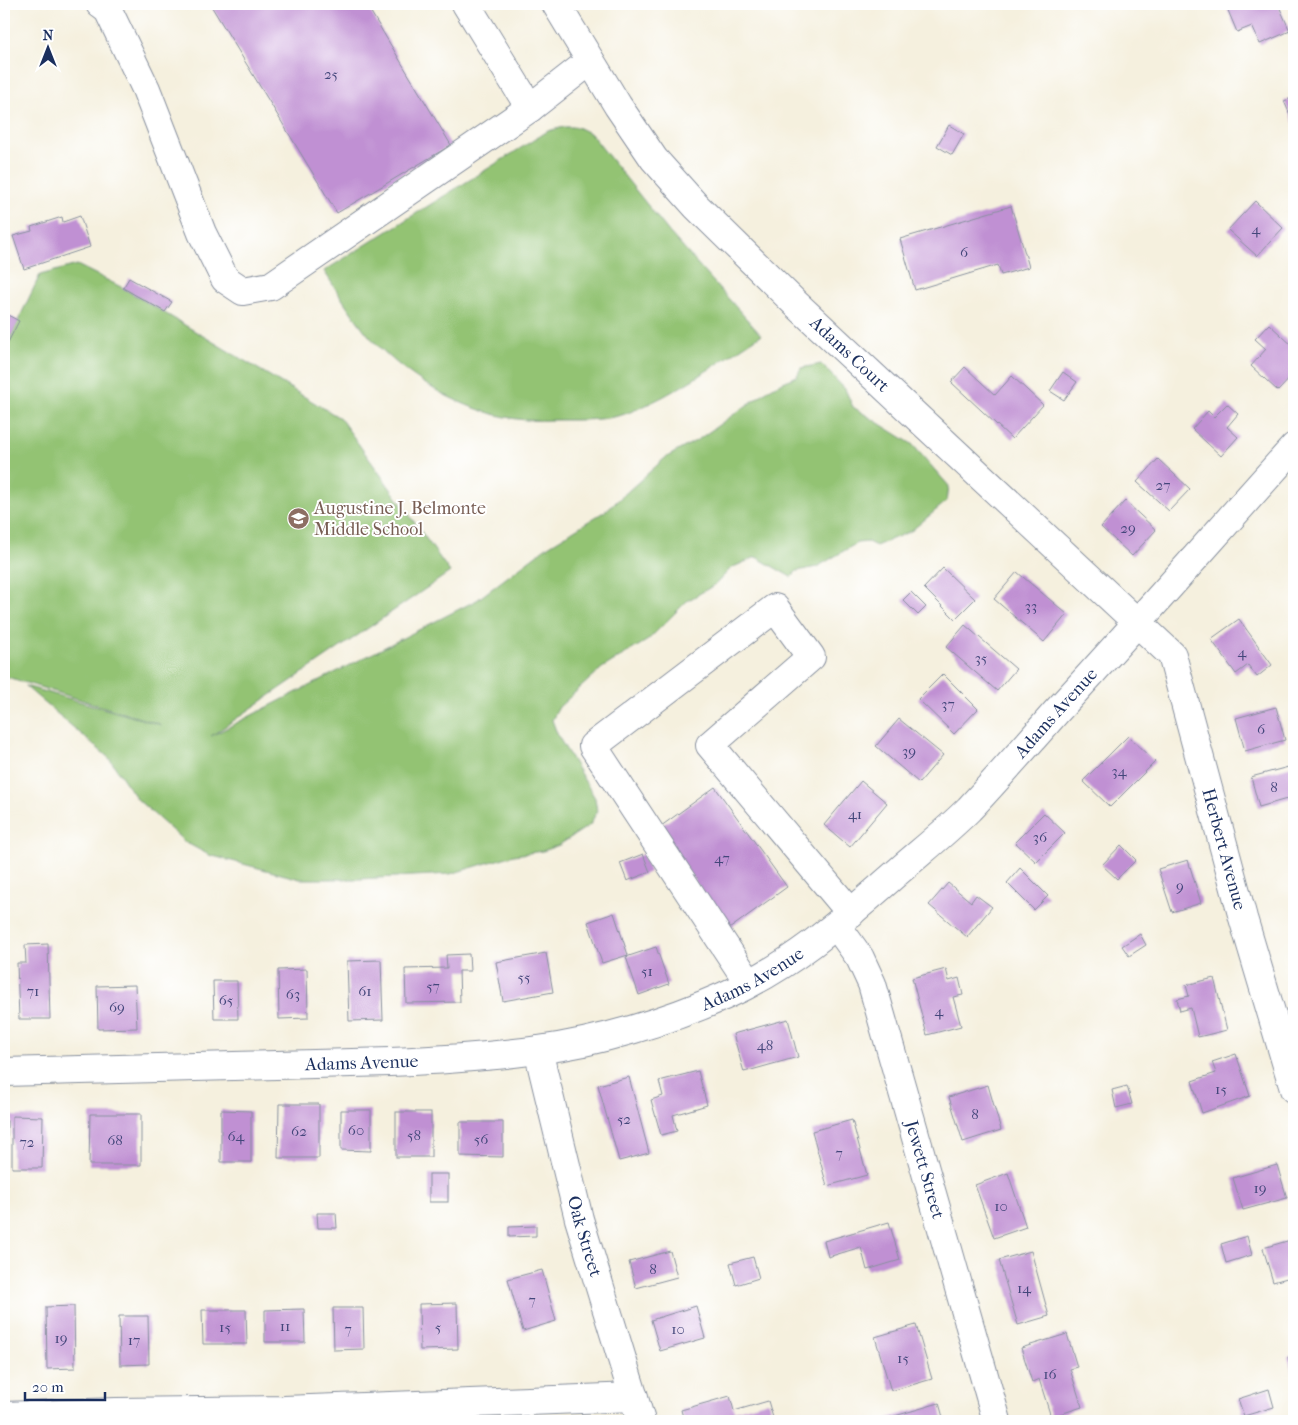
<svg xmlns="http://www.w3.org/2000/svg" width="1298" height="1425" font-family="'IM FELL French Canon',serif">
  <style>
    .green { fill: #93c373; stroke: #577968 }
    .building { fill: #c090d3 }
    .lines { fill: none; stroke-linecap: round; stroke-linejoin: round }
    .minor-casing { stroke: #88909e; stroke-width: 30 }
    .minor { stroke: #fff; stroke-width: 28 }
    .labels { text-anchor: middle; stroke-width: 4; stroke-linejoin: round; paint-order: stroke }
    .number-label { font-size: 15px; fill: #44477b }
    .street-label { font-size: 18px; fill: #1b2f5e; stroke: #fff }
    .education-label { font-size: 18px; fill: #785e54; stroke: #fff; text-anchor: start }
  </style>
  <rect width="100%" height="100%" fill="#fff"/>
  <filter id="ink" filterUnits="userSpaceOnUse"><feTurbulence type="fractalNoise" baseFrequency=".02" numOctaves="2"/><feDisplacementMap in="SourceGraphic" scale="10" xChannelSelector="R" yChannelSelector="G"/><feConvolveMatrix kernelMatrix="1 2 1 2 8 2 1 2 1" color-interpolation-filters="sRGB"/></filter>
  <filter id="wash" filterUnits="userSpaceOnUse"><feTurbulence type="fractalNoise" baseFrequency=".0096" numOctaves="4" result="noise"/><feDisplacementMap in="SourceGraphic" scale="20" xChannelSelector="R" yChannelSelector="G"/><feGaussianBlur stdDeviation="1.12" result="paint"/><feColorMatrix in="noise" values="0 0 0 0 0 0 0 0 0 0 0 0 0 0 0 0 0 1.4 0 .05"/><feComposite in="paint" operator="in"/></filter>
  <g filter="url(#wash)">
    <rect width="100%" height="100%" fill="#f5f0de"/>
    <g class="green">
      <path d="M564 127H577L591 134 669 232 761 335C718 363 676 394 628 413 607 421 578 420 557 420 547 420 536 421 526 420 467 415 402 377 365 331 350 312 337 291 324 271L548 131Z"/>
      <path d="M77 265 123 288 340 418 450 572 211 736 477 600 548 546 607 510 665 458 699 439 774 386 797 376 801 368 821 364 845 389 853 407 912 444 949 486 947 501 911 531 876 546 868 542 857 543 817 567 797 571 791 577 756 557 731 568 716 584 687 601 648 640 602 668 559 707 552 720 558 736 595 798 597 811 590 825 559 845 543 851 514 855 450 874 359 879H300L209 855 185 842 137 799 109 758 25 686 162 725 4 676V350L40 275Z"/>
    </g>
    <g id="blocks">
      <g class="building">
        <path d="M210 4H366L451 145 337 213Z"/>
        <path d="M1237 4H1278L1290 31 1260 44 1252 26 1237 32 1227 8Z"/>
        <path d="M1294 97V124L1284 101Z"/>
        <path d="M949 125 964 134 952 155 937 146Z"/>
        <path d="M1255 201 1283 228 1257 256 1228 230Z"/>
        <path d="M1011 206 1029 267 1001 275 998 265 915 290 900 239Z"/>
        <path d="M80 216 90 247 24 269 13 236 32 231 31 227 62 217 63 222Z"/>
        <path d="M129 278 172 302 165 312 123 288Z"/>
        <path d="M4 313 19 321 4 350Z"/>
        <path d="M1269 324 1294 347V374L1278 391 1251 366 1266 349 1255 339Z"/>
        <path d="M965 367 995 395 1012 376 1043 405 1012 439 951 382Z"/>
        <path d="M1063 372 1077 382 1064 400 1050 391Z"/>
        <path d="M1227 404 1238 414 1227 427 1238 437 1221 456 1192 429 1208 411 1214 417Z"/>
        <path d="M1158 459 1190 489 1169 511 1137 482Z"/>
        <path d="M1125 501 1156 530 1132 556 1101 527Z"/>
        <path d="M943 568 975 599 955 619 924 588Z"/>
        <path d="M1017 572 1067 614 1044 642 994 599Z"/>
        <path d="M911 592 926 607 918 615 903 600Z"/>
        <path d="M1239 619 1272 665 1257 677 1248 665 1236 674 1211 639Z"/>
        <path d="M965 625 1016 669 997 691 946 647Z"/>
        <path d="M943 674 978 709 954 734 918 699Z"/>
        <path d="M1276 707 1285 740 1245 751 1236 718Z"/>
        <path d="M899 719 943 755 919 783 876 746Z"/>
        <path d="M1128 736 1155 762 1110 807 1083 781Z"/>
        <path d="M1292 766 1294 775V797L1259 807 1251 777Z"/>
        <path d="M861 781 887 803 850 847 824 825Z"/>
        <path d="M715 787 787 887 729 929 657 829Z"/>
        <path d="M1044 813 1065 833 1036 862 1015 842Z"/>
        <path d="M1121 845 1136 860 1117 879 1102 865Z"/>
        <path d="M643 854 650 872 627 881 620 863Z"/>
        <path d="M1188 860 1201 903 1172 912 1158 869Z"/>
        <path d="M1020 868 1048 896 1034 910 1007 883Z"/>
        <path d="M948 883 971 902 976 895 992 907 967 937 929 905Z"/>
        <path d="M614 913 628 955 602 963 588 922Z"/>
        <path d="M1140 934 1146 945 1129 956 1122 946Z"/>
        <path d="M48 944 50 1019H19L17 963H26L25 945Z"/>
        <path d="M656 947 669 984 639 995 626 957Z"/>
        <path d="M546 953 553 992 503 1001 496 962Z"/>
        <path d="M469 954 470 971H459L460 1002 406 1003 405 969 447 968 446 955Z"/>
        <path d="M381 960 383 1020 349 1021 347 961Z"/>
        <path d="M307 969 308 1018 279 1019 278 970Z"/>
        <path d="M946 969 949 981 959 978 963 995 953 997 961 1026 927 1035 912 978Z"/>
        <path d="M1214 978 1227 1030 1198 1037 1191 1008 1180 1011 1177 999 1189 996 1186 985Z"/>
        <path d="M213 981H237L238 1019H214Z"/>
        <path d="M135 985 137 1028 98 1029 97 986Z"/>
        <path d="M788 1019 798 1057 744 1072 733 1034Z"/>
        <path d="M1236 1054 1250 1096 1202 1113 1192 1081 1216 1073 1212 1062Z"/>
        <path d="M698 1071 707 1105 673 1115 677 1131 661 1135 651 1100 663 1096 659 1081Z"/>
        <path d="M629 1077 649 1153 619 1161 598 1085Z"/>
        <path d="M988 1085 1001 1130 963 1142 949 1097Z"/>
        <path d="M1127 1086 1132 1104 1116 1108 1112 1090Z"/>
        <path d="M279 1104H319V1158H278Z"/>
        <path d="M221 1110 251 1111V1162H221Z"/>
        <path d="M341 1110H371V1151L341 1150Z"/>
        <rect x="396" y="1112" width="35" height="45"/>
        <path d="M90 1114H141V1165H89Z"/>
        <path d="M12 1116 43 1117 42 1168H12Z"/>
        <path d="M852 1120 867 1175 827 1186 812 1131Z"/>
        <rect x="4" y="1121" width="3" height="23"/>
        <path d="M460 1122H503V1157L460 1156Z"/>
        <path d="M1277 1165 1287 1198 1243 1210 1233 1178Z"/>
        <path d="M1008 1173 1026 1227 994 1238 975 1185Z"/>
        <rect x="429" y="1174" width="19" height="28"/>
        <path d="M317 1213H336L337 1228H318Z"/>
        <path d="M889 1222 900 1260 867 1270 861 1247 828 1257 824 1241Z"/>
        <path d="M536 1226V1236L509 1237V1227Z"/>
        <path d="M1247 1236 1252 1255 1226 1263 1221 1244Z"/>
        <path d="M1294 1239V1276L1273 1282 1263 1248Z"/>
        <path d="M670 1251 677 1277 636 1288 629 1262Z"/>
        <path d="M1031 1251 1049 1316 1018 1325 999 1260Z"/>
        <path d="M753 1257 759 1278 736 1285 730 1263Z"/>
        <path d="M542 1270 556 1321 523 1331 508 1279Z"/>
        <path d="M457 1303 458 1349 420 1350 419 1304Z"/>
        <path d="M74 1306 75 1368 47 1369 46 1307Z"/>
        <path d="M696 1306 705 1338 660 1351 651 1320Z"/>
        <path d="M333 1308H363L364 1349 334 1350Z"/>
        <path d="M304 1309 305 1342H265V1310Z"/>
        <path d="M202 1310H246L247 1344H203Z"/>
        <path d="M119 1316H148L149 1364 120 1365Z"/>
        <path d="M916 1325 932 1379 891 1391 875 1337Z"/>
        <path d="M1067 1334 1077 1367 1070 1369 1082 1407 1051 1417 1039 1379 1032 1382 1021 1348Z"/>
        <path d="M1294 1355V1377L1288 1357Z"/>
        <path d="M1269 1389 1274 1407 1244 1416 1238 1399Z"/>
        <path d="M730 1396 734 1411 768 1401 774 1421H684L681 1410Z"/>
        <path d="M939 1403 944 1421H889L888 1418Z"/>
      </g>
    </g>
  </g>
  <g filter="url(#ink)">
    <use href="#blocks" fill-opacity="0" stroke="#88909e" stroke-width="1"/>
    <g class="lines">
      <defs>
        <g id="minor">
          <path d="M100 4 108 10 146 89 202 233 225 279 243 291 271 286 530 108 590 61"/>
          <path d="M466 4 530 108"/>
          <path id="s1" d="M556 4 618 106 654 159 696 206 795 303 1172 655 1243 918 1294 1089"/>
          <path id="s2" d="M837 926 860 958 872 984 997 1421"/>
          <path d="M749 983 593 746 775 608 811 657 710 745 851 913"/>
          <path id="s3" d="M538 1050 579 1219 641 1421"/>
          <path id="s4" d="M4 1072 390 1062C439 1060 489 1057 538 1050 599 1042 668 1021 724 996 794 965 844 919 900 870 923 850 948 830 969 809 999 777 1028 744 1057 711 1137 624 1215 535 1294 447"/>
          <path d="M4 1416 116 1412 284 1410 634 1397"/>
        </g>
      </defs>
      <use href="#minor" class="minor-casing"/>
      <use href="#minor" class="minor"/>
    </g>
  </g>
  <defs>
    <symbol id="school-disc" viewBox="-11 -11 22 22"><circle r="9.5" fill="#8d6e63" stroke="#fff"/><path d="M0-5L7-2L0 1L-7-2ZM-4 1L0 2.5L4 1V4Q0 6-4 4Z" fill="#fff"/></symbol>
  </defs>
  <g fill-rule="evenodd">
    <use href="#school-disc" x="286" y="506" width="25" height="25"/>
  </g>
  <g class="labels">
    <g class="number-label">
      <text x="331" y="79">25</text>
      <text x="1256" y="234">4</text>
      <text x="964" y="257">6</text>
      <text x="1163" y="490">27</text>
      <text x="1128" y="533">29</text>
      <text x="1031" y="611">33</text>
      <text x="1242" y="657">4</text>
      <text x="981" y="663">35</text>
      <text x="948" y="709">37</text>
      <text x="1261" y="734">6</text>
      <text x="909" y="756">39</text>
      <text x="1119" y="776">34</text>
      <text x="1274" y="792">8</text>
      <text x="855" y="819">41</text>
      <text x="1040" y="842">36</text>
      <text x="722" y="863">47</text>
      <text x="1180" y="891">9</text>
      <text x="647" y="976">51</text>
      <text x="524" y="982">55</text>
      <text x="433" y="991">57</text>
      <text x="33" y="996">71</text>
      <text x="365" y="996">61</text>
      <text x="293" y="999">63</text>
      <text x="226" y="1005">65</text>
      <text x="117" y="1012">69</text>
      <text x="939" y="1016">4</text>
      <text x="765" y="1050">48</text>
      <text x="1221" y="1094">15</text>
      <text x="975" y="1119">8</text>
      <text x="624" y="1124">52</text>
      <text x="356" y="1135">60</text>
      <text x="299" y="1136">62</text>
      <text x="414" y="1140">58</text>
      <text x="236" y="1141">64</text>
      <text x="481" y="1144">56</text>
      <text x="115" y="1145">68</text>
      <text x="27" y="1147">72</text>
      <text x="839" y="1158">7</text>
      <text x="1260" y="1193">19</text>
      <text x="1001" y="1211">10</text>
      <text x="653" y="1274">8</text>
      <text x="1024" y="1293">14</text>
      <text x="532" y="1305">7</text>
      <text x="285" y="1331">11</text>
      <text x="225" y="1332">15</text>
      <text x="438" y="1332">5</text>
      <text x="348" y="1334">7</text>
      <text x="678" y="1334">10</text>
      <text x="61" y="1343">19</text>
      <text x="134" y="1345">17</text>
      <text x="903" y="1363">15</text>
      <text x="1050" y="1379">16</text>
    </g>
    <g class="street-label">
      <text dy="6" stroke="none"><textPath href="#s1" startOffset="460">Adams Court</textPath></text>
      <text dy="6" stroke="none"><textPath href="#s4" startOffset="1168">Adams Avenue</textPath></text>
      <text dy="6" stroke="none"><textPath href="#s1" startOffset="1102">Herbert Avenue</textPath></text>
      <text dy="6" stroke="none"><textPath href="#s4" startOffset="762">Adams Avenue</textPath></text>
      <text dy="6" stroke="none"><textPath href="#s4" startOffset="358">Adams Avenue</textPath></text>
      <text dy="6" stroke="none"><textPath href="#s2" startOffset="261">Jewett Street</textPath></text>
      <text dy="6" stroke="none"><textPath href="#s3" startOffset="192">Oak Street</textPath></text>
    </g>
    <g class="education-label">
      <text x="314" y="514">Augustine J. Belmonte<tspan x="314" dy="21">Middle School</tspan></text>
    </g>
  </g>
  <rect width="1298" height="1425" fill="none" stroke="#fff" stroke-width="20"/>
  <g transform="translate(48 48)" stroke="#ffffff" stroke-width="4" paint-order="stroke">
  <path d="M0-4L9 19L0 12L-9 19Z" fill="#1b2f5e"/>
  <text y="-8" font-size="14" font-weight="bold" text-anchor="middle" fill="#1b2f5e">N</text>
  </g>
  <path d="M25 1392v8h80v-8" fill="none" stroke="#1b2f5e" stroke-width="2.5"/>
  <text x="32" y="1392" font-size="15" fill="#1b2f5e" stroke="#ffffff" stroke-width="4" paint-order="stroke">20 m</text>
</svg>
